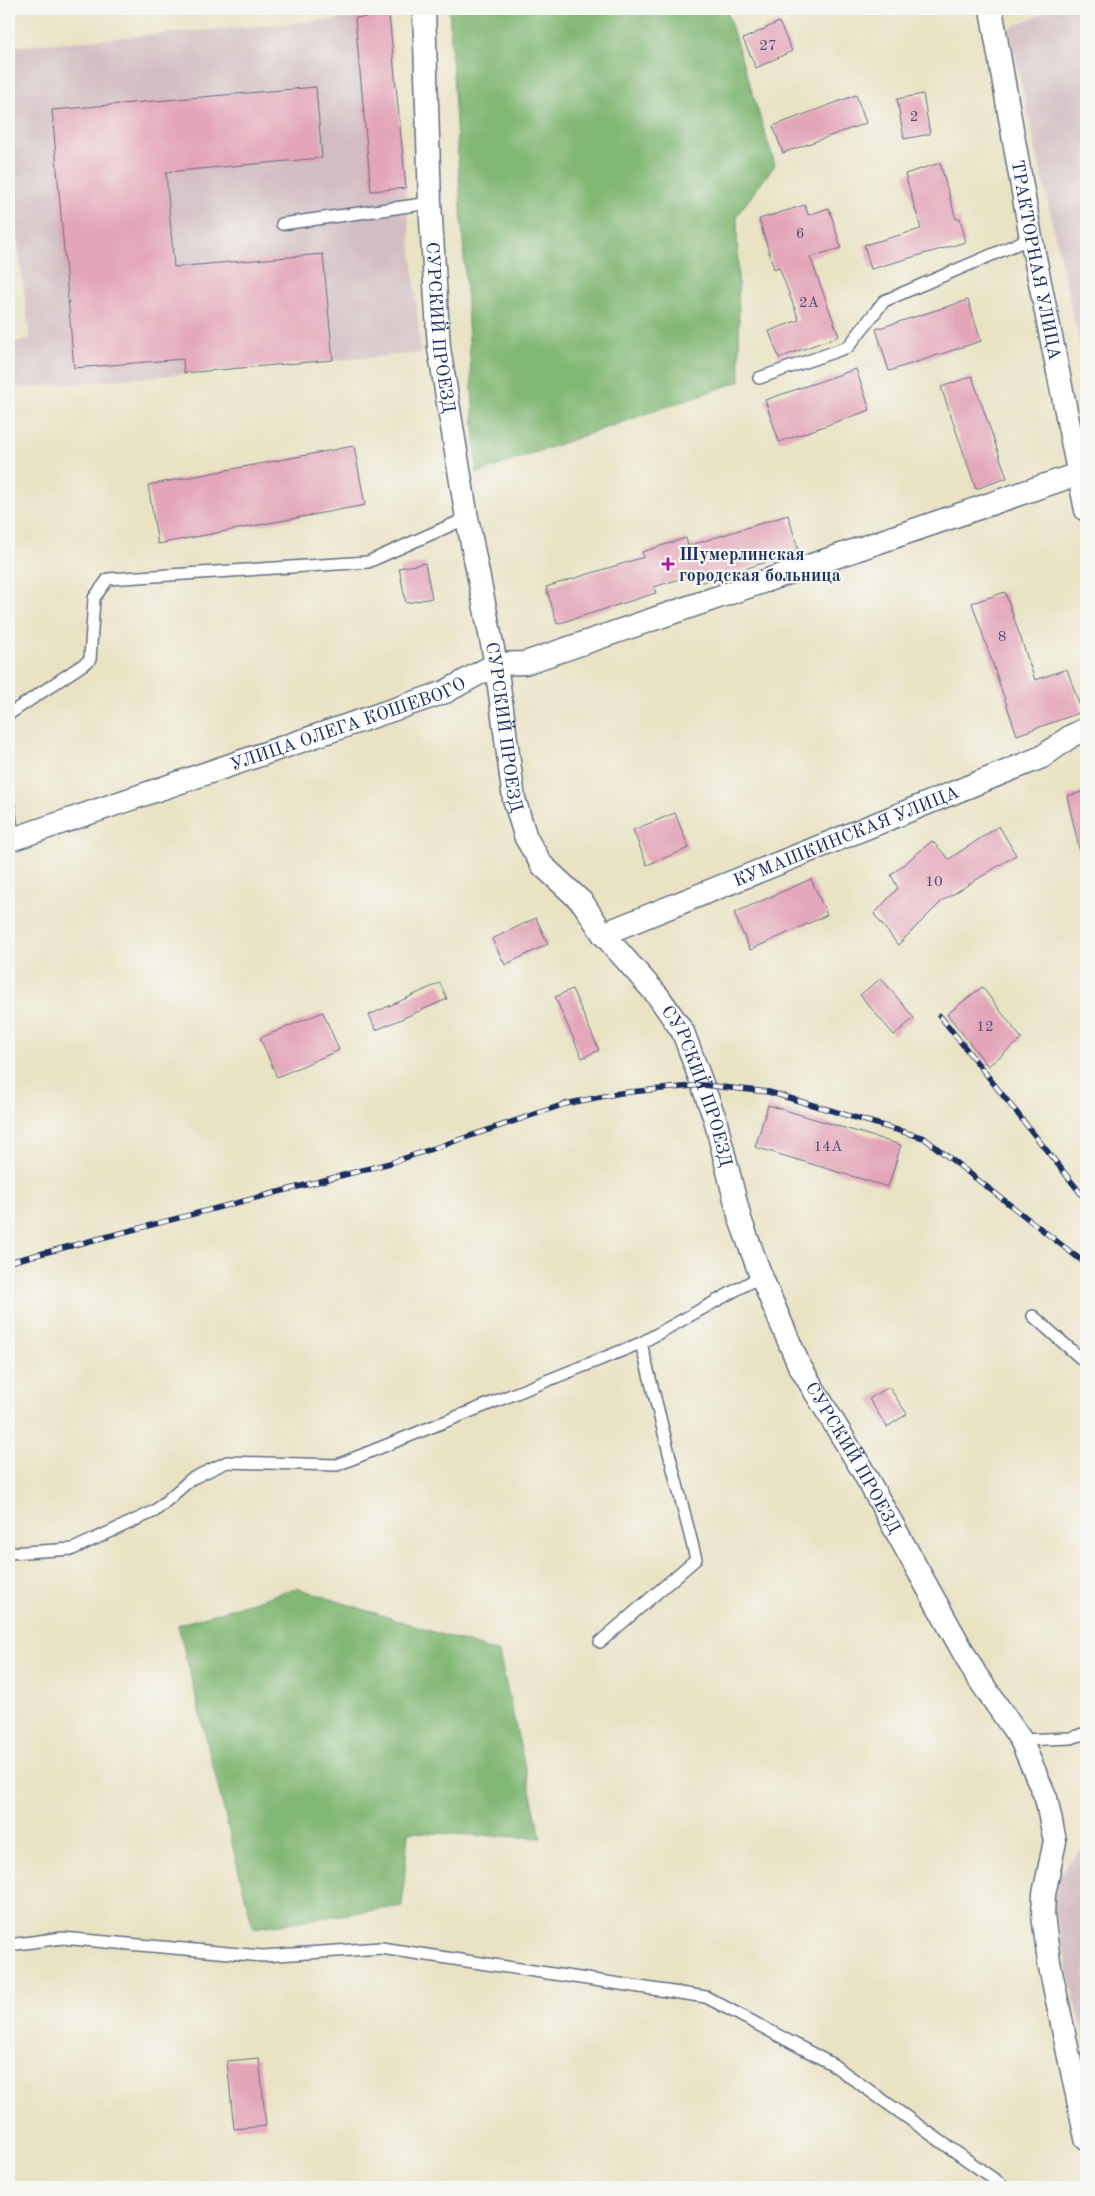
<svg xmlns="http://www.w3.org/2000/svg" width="1095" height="2196" font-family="'Old Standard TT',serif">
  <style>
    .industrial { fill: #d2bec2 }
    .forest { fill: #82b874; stroke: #4e7469 }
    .building { fill: #e3a5b8 }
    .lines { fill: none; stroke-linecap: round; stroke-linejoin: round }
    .lane-casing { stroke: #636e82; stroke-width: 14 }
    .street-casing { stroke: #636e82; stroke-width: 25 }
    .lane { stroke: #fff; stroke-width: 11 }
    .street { stroke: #fff; stroke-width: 22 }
    .rail-casing { stroke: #1b2f5e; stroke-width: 5.5 }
    .rail { stroke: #f6f6f2; stroke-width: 4; stroke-dasharray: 11; stroke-linecap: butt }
    .poi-dot { fill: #b5179e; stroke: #f6f6f2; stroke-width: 2 }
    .labels { text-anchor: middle; stroke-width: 4.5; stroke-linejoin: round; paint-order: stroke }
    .number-label { font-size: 15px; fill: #4d4c74 }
    .street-label { font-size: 18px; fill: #1b2f5e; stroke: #f6f6f2 }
    .poi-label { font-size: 18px; font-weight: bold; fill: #1b2f5e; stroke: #f6f6f2; text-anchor: start }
  </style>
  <rect width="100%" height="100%" fill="#f6f6f2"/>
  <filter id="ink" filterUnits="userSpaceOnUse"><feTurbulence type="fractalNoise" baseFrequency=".02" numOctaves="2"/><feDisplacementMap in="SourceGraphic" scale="10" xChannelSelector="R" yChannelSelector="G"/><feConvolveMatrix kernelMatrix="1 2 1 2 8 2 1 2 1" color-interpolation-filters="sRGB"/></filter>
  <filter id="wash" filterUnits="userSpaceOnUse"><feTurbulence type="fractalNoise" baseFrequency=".0096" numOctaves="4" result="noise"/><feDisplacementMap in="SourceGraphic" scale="20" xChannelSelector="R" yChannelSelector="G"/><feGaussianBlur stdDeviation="1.12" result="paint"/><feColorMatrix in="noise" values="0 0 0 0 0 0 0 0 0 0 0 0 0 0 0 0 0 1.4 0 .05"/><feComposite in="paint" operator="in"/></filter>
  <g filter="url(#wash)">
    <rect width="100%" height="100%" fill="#e9e3c4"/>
    <g class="industrial">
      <path d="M1054 9H1086V374L1009 28Z"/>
      <path d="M389 15 421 353 9 389V343L30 339 9 168V47Z"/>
      <path d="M1086 1846V2048L1052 1900 1057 1880 1068 1863Z"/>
    </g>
    <g class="forest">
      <path d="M449 9H726L775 165 737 215 740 381 477 473Z"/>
      <path d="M297 1588 499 1653 541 1838 408 1832 402 1906 253 1928 178 1625Z"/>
    </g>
    <g id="blocks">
      <g class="building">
        <path d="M389 15 406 188 371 191 355 18Z"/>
        <path d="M779 22 792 51 756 68 743 39Z"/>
        <path d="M316 87 322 158 166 172 174 267 323 254 333 360 184 373 183 359 74 368 52 110Z"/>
        <path d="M923 94 930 134 904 139 897 99Z"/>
        <path d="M856 95 866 123 783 153 773 126Z"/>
        <path d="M940 163 956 219 960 218 966 242 871 269 864 245 921 229 905 174Z"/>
        <path d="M805 205 808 215 829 208 841 248 810 257 839 336 779 358 769 331 799 320 779 267 774 269 759 219Z"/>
        <path d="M968 300 981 341 889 371 876 329Z"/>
        <path d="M856 369 870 410 779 442 765 400Z"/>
        <path d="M972 376 1007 478 976 489 941 387Z"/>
        <path d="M354 446 365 505 158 544 148 485Z"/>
        <path d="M788 515 799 552 699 583 696 574 654 587 656 593 557 624 546 587 644 557 642 552 686 538 688 546Z"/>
        <path d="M425 563 432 598 406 603 399 568Z"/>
        <path d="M1005 592 1035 680 1067 669 1082 712 1017 735 972 603Z"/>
        <path d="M1086 791V851L1080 852 1067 796Z"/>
        <path d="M675 813 689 848 647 865 633 830Z"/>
        <path d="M999 826 1016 855 942 901 898 945 874 914 898 888 891 875 932 841 949 859Z"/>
        <path d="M811 879 827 915 750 950 734 913Z"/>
        <path d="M536 918 548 944 505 965 492 939Z"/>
        <path d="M881 978 914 1018 894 1035 860 995Z"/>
        <path d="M440 983 447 999 376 1030 369 1015Z"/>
        <path d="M982 987 1022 1039 988 1066 947 1014Z"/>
        <path d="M572 989 599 1050 582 1058 555 997Z"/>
        <path d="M323 1012 339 1050 277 1077 260 1038Z"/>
        <path d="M768 1105 901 1145 888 1187 755 1147Z"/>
        <path d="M889 1387 907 1414 887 1427 869 1399Z"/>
        <path d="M259 2058 266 2126 234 2129 227 2061Z"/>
      </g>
    </g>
  </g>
  <g filter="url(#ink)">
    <use href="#blocks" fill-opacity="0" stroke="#636e82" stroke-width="1"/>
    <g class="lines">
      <defs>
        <g id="lane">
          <path d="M282 224 430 203"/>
          <path d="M759 378 848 347 884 301 1031 238"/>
          <path d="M9 714 90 660 94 598 108 579 368 562 467 518"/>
          <path d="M9 806 13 839"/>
          <path d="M1033 1316 1086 1363"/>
          <path d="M9 1553 73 1549 155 1511 191 1479 227 1462 337 1465 641 1343 761 1276"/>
          <path d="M600 1642 696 1559 641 1343"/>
          <path d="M1021 1740 1071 1738 1086 1733"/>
          <path d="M9 1945 62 1938 263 1956 381 1948 706 1997 832 2064 1005 2187"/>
        </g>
        <g id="street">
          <path id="s1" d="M424 9 430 203 439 348 467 518 496 664 514 799 526 838 542 865 583 903 603 934 658 996 683 1032 715 1119 740 1219 761 1276 799 1365 860 1466 976 1675 1021 1740 1046 1798 1055 1841 1044 1894 1043 1915 1049 1962 1086 2138"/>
          <path id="s2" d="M991 9 1031 238 1086 510"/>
          <path id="s3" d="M13 839 445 692 496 664 525 663 1078 474"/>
          <path id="s4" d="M603 934 1042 757 1071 736 1086 729"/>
        </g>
      </defs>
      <use href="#lane" class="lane-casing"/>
      <use href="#street" class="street-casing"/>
      <use href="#lane" class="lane"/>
      <use href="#street" class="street"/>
      <defs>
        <g id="rail">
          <path d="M940 1016 1086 1200"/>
          <path d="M9 1262 390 1163 565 1104 620 1093 703 1085 769 1092 924 1138 1086 1264"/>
        </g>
      </defs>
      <use href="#rail" class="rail-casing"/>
      <use href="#rail" class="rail"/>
    </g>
  </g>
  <path class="poi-dot" d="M665.5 556.5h5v5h5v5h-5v5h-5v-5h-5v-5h5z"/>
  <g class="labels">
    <g class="number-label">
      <text x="768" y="50">27</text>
      <text x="914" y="121">2</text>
      <text x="800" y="238">6</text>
      <text x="809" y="307">2А</text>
      <text x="1002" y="641">8</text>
      <text x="934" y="886">10</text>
      <text x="985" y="1031">12</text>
      <text x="828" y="1151">14А</text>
    </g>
    <g class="street-label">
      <text dy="6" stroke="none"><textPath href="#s2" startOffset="255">ТРАКТОРНАЯ УЛИЦА</textPath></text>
      <text dy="6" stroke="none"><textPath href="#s1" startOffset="319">СУРСКИЙ ПРОЕЗД</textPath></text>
      <text dy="6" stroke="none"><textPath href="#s3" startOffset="354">УЛИЦА ОЛЕГА КОШЕВОГО</textPath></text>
      <text dy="6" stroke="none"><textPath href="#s1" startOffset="724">СУРСКИЙ ПРОЕЗД</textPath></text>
      <text dy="6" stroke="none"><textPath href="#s4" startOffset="262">КУМАШКИНСКАЯ УЛИЦА</textPath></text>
      <text dy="6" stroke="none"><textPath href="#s1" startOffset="1144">СУРСКИЙ ПРОЕЗД</textPath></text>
      <text dy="6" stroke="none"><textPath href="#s1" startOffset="1549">СУРСКИЙ ПРОЕЗД</textPath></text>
    </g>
    <g class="poi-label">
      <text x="679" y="560">Шумерлинская<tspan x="679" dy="21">городская больница</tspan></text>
    </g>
  </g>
  <rect width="1095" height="2196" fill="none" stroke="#f6f6f2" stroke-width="30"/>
</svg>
